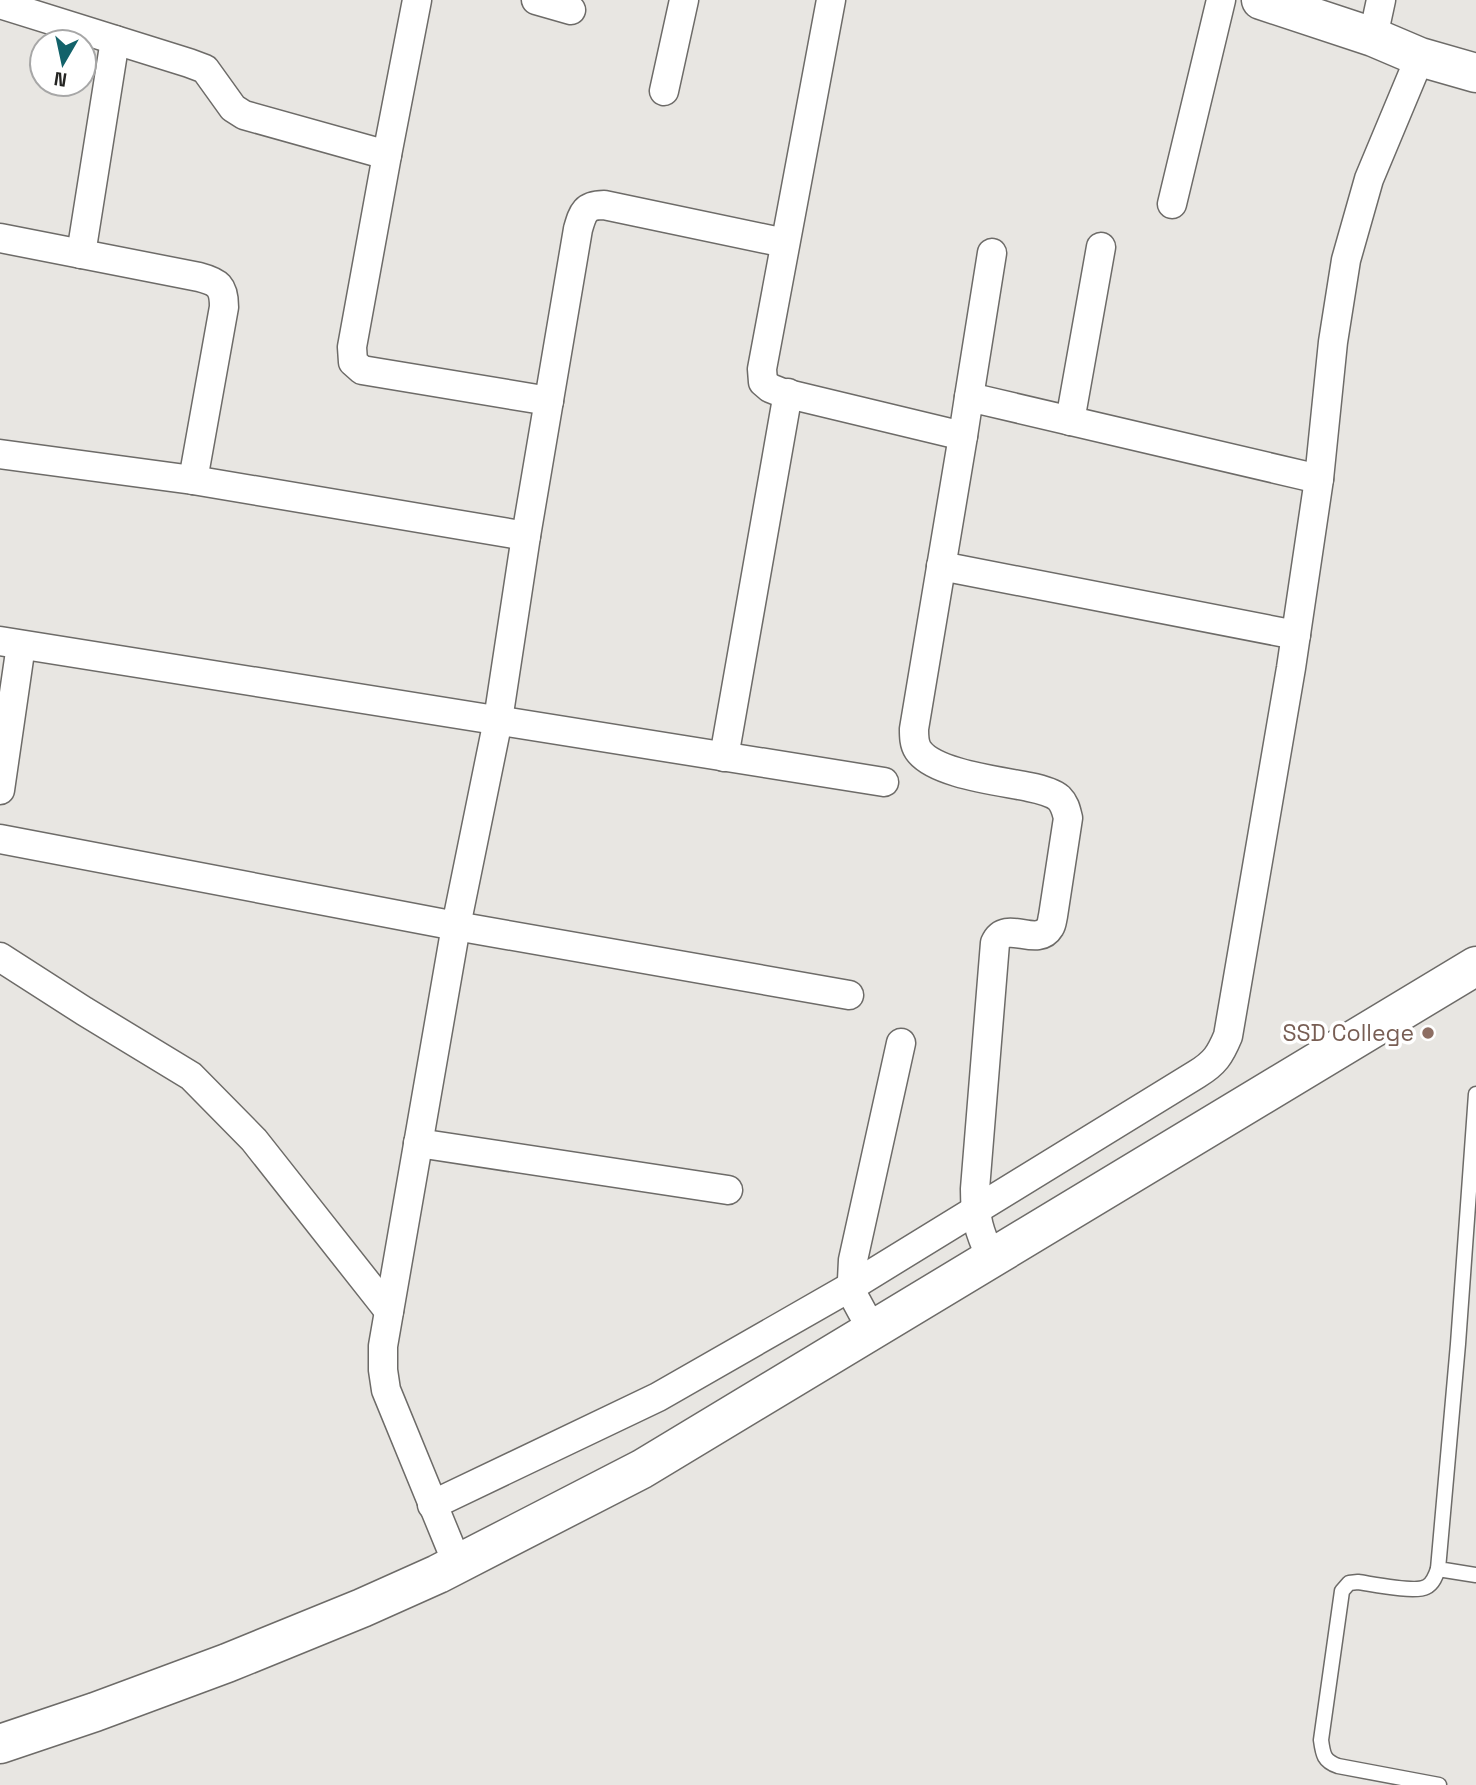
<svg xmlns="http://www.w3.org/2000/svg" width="1476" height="1785" font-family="'Space Grotesk',sans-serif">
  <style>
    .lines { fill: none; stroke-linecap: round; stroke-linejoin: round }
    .lane-casing { stroke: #6d6b68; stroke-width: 17 }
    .street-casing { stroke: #6d6b68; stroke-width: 31 }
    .secondary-casing { stroke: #6d6b68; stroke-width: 41 }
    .lane { stroke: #fff; stroke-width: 14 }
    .street { stroke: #fff; stroke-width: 28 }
    .secondary { stroke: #fff; stroke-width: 38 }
    .education-dot { fill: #8d6e63; stroke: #fff; stroke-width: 2.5 }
    .labels { text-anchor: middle; stroke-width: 7; stroke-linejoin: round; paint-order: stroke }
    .education-label { font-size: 23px; fill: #785e54; stroke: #fff; text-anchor: end }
  </style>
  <rect width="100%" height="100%" fill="#e8e6e2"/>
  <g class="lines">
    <defs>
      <g id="lane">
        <path d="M1476 1094 1458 1344 1438 1569 1476 1575"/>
        <path d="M1438 1569C1436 1575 1433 1584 1426 1587 1415 1593 1372 1584 1358 1582L1349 1583 1342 1591 1321 1740C1323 1755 1324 1761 1338 1766L1439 1785"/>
      </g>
      <g id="street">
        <path d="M417 0 387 155 352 347 353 362 362 370 374 372 549 401"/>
        <path d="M536 0 571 10"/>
        <path d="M831 0 762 369 763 382 770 388 780 392 963 436 969 397 1319 479"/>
        <path d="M0 4 189 63 205 69 233 108 244 115 387 155"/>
        <path d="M1373 37 1381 0"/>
        <path d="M664 91 684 0"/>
        <path d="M1172 204 1221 0"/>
        <path d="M0 238 199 277C218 282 224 286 224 307L193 480"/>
        <path d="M81 254 115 40"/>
        <path d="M969 397 992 253"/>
        <path d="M1070 421 1101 247"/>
        <path d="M963 436 914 729C914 736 914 744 918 750 934 774 1001 781 1029 787 1039 789 1052 792 1059 798 1065 804 1066 810 1068 818L1053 916C1052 920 1052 924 1050 927 1037 949 1006 918 995 943L975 1189C975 1219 979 1231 991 1258"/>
        <path d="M0 454 193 480 526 536"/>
        <path d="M941 566 1296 635"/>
        <path d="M0 641 884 782"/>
        <path d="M724 757 788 393"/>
        <path d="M0 790 21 645"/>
        <path d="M0 839 456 926 849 995"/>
        <path d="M0 957 84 1011 191 1076 254 1140 389 1311"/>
        <path d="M418 1143 728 1190"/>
        <path d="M872 1330 853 1295 852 1280 853 1260 901 1043"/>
        <path d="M432 1505 658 1397 852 1286 1197 1074C1215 1063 1220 1055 1228 1036L1291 668 1319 479 1333 342 1346 260 1369 179 1420 57"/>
        <path d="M457 1563 386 1390 383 1370V1346L456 926 498 720 526 536 578 229C583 212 585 205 604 205L785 243"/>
      </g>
      <g id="secondary">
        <path d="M1261 0 1373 37 1420 57 1476 73"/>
        <path d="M0 1744 95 1712 227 1663 362 1608 438 1574 642 1469 1476 966"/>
      </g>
    </defs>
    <use href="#lane" class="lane-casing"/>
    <use href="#street" class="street-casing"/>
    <use href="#secondary" class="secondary-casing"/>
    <use href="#lane" class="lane"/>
    <use href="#street" class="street"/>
    <use href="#secondary" class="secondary"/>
  </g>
  <circle class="education-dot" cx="1428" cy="1033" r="7"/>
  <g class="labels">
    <g class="education-label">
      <text x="1414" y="1041">SSD College</text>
    </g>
  </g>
  <g transform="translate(63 63) rotate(189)"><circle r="33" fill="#ffffff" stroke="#a7a7a7" stroke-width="2"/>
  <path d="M0-5L12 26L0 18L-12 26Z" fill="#12626a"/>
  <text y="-10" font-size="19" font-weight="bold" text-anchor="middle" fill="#242422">N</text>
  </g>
</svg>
